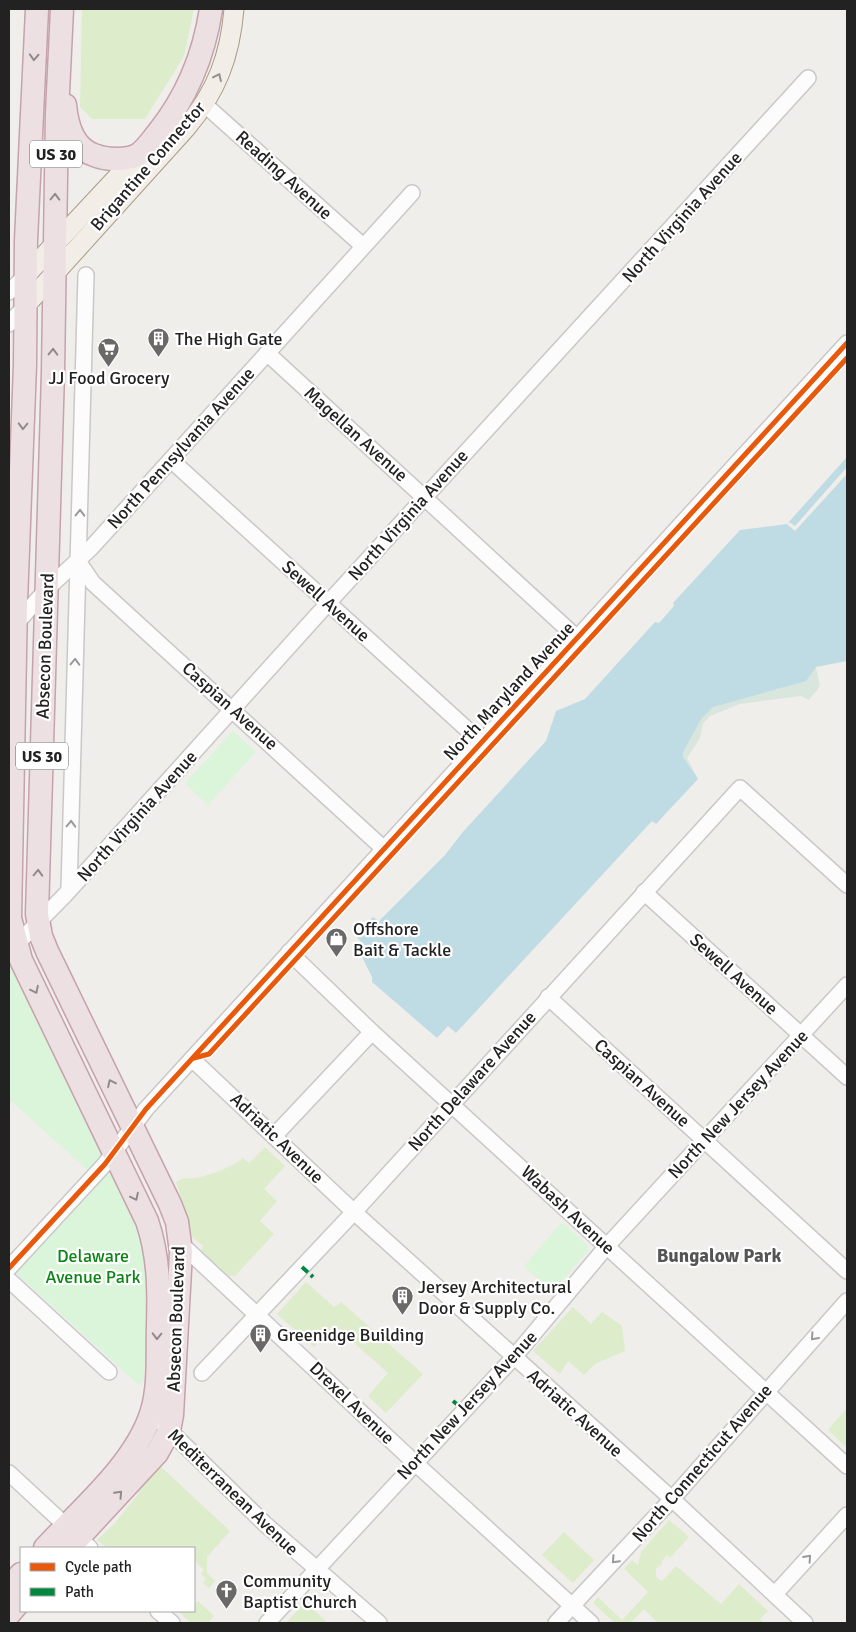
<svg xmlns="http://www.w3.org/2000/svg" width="856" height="1632" font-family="Signika,sans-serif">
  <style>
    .grass { fill: #ddeccb }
    .wetland { fill: #d9e6de }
    .park { fill: #daf5da }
    .water { fill: #bfdbe3 }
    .pier { fill: #f0eeeb }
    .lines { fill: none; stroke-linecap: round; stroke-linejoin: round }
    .minor-casing { stroke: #c9c8c7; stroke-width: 18 }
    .major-casing { stroke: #a79c86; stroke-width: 21 }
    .highway-casing { stroke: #c5a2ac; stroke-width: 25 }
    .minor { stroke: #fdfcfc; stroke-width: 15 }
    .major { stroke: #f3ede7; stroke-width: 19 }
    .highway { stroke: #ece0e2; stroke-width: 22 }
    .quiet { stroke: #00873e; stroke-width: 4; stroke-dasharray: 8 4; stroke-linecap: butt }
    .cycleway-casing { stroke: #fff; stroke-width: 8 }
    .cycleway { stroke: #e8590c; stroke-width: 5 }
    .oneway { stroke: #918a8c }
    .oneway2 { stroke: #95928e }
    .oneway3 { stroke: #9a9a9a }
    .labels { text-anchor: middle; stroke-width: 4.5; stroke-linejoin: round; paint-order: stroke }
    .shield { fill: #fff; stroke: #646464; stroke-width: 1 }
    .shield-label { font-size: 16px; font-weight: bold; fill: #222 }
    .street-label { font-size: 18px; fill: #222; stroke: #fff }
    .poi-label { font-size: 18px; fill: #222; stroke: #fff; text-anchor: start }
    .park-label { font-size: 18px; fill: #0c8416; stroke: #fff }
    .neighbourhood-label { font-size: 19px; font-weight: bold; fill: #555; stroke: #fff }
  </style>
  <rect width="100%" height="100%" fill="#f0eeeb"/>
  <g class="grass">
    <path d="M82 9H194L184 56 145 119H92L80 107Z"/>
    <path d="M265 1147 285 1166 264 1189 277 1201 260 1221 274 1234 234 1277 232 1275 230 1277 201 1251 203 1246 188 1233 185 1210 176 1182C183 1177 186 1179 195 1178 206 1177 235 1166 243 1158L249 1163Z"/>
    <path d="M306 1282 334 1307 341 1302 423 1374 386 1413 368 1396 388 1373 334 1325 314 1347 277 1314Z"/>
    <path d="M573 1307 591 1324 602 1312 622 1326 625 1351 595 1364 584 1375 568 1361 560 1374 533 1351Z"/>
    <path d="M847 1408V1446L846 1447 828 1430Z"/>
    <path d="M160 1466 230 1531 207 1557V1573L215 1581 209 1588 203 1583 206 1578 201 1574 204 1570 194 1560V1548H107L97 1540 114 1524 139 1493 137 1491Z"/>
    <path d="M669 1520 689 1537 670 1558 667 1555 661 1562 663 1563 656 1569V1577L662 1581 676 1566 721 1604 739 1584 768 1611 760 1619 764 1623H658L644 1609 630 1623H615L593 1603 598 1597 622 1620 648 1592 624 1569 632 1560 638 1565 641 1552Z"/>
    <path d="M564 1532 594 1560 573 1583 542 1555Z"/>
    <path d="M198 1601 214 1616 208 1623H191L178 1611H194V1605Z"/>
    <path d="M305 1602 328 1623H286Z"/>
  </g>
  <path class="wetland" d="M816 667 820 686 809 700 801 696 740 704 710 716 703 724 700 738 687 758 698 779 683 795 671 725 685 709Z"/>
  <g class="park">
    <path d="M233 731 256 752 208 805 185 783Z"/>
    <path d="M9 962 13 967 104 1152 103 1157 89 1171 9 1099Z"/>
    <path d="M106 1173 113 1176 143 1235 148 1263 144 1380 139 1385 16 1273 17 1266Z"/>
    <path d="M562 1222 587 1245 589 1250 552 1292 524 1266Z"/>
  </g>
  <path class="water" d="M847 457V661L816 667 806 681 713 707 701 719 683 752V757L698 779 656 824 652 821 456 1033 448 1026 437 1038 372 982V977L357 947 362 943 356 936 373 917 379 921 445 855 462 833 546 741 556 711 585 699 655 622 659 623 674 606 673 603 740 530 787 524Z"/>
  <path class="pier" d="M847 467V474L795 531 787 524 789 522 795 526Z"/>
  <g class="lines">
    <defs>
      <g id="minor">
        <path d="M204 104 363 246"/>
        <path d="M9 292 26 275"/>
        <path d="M9 324 26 305"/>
        <path d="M267 353 577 638"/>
        <path d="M171 460 481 742"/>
        <path d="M78 561 93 583 384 849"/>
        <path d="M14 626 47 589 91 548 412 193"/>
        <path d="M69 890 86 275"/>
        <path d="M644 892 847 1077"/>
        <path d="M13 948 65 895 329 602 808 78"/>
        <path d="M289 952 372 1032 847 1466"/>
        <path d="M548 997 847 1271"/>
        <path d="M192 1059 354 1212 672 1499 805 1623"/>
        <path d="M275 1135 372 1032"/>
        <path d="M180 1243 414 1462 591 1623"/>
        <path d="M9 1268 105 1164 146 1109 847 343"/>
        <path d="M9 1280 109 1372"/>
        <path d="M202 1373 354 1212 740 788 847 885"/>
        <path d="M163 1424 265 1524 379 1623"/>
        <path d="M9 1473 90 1548"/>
        <path d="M775 1594 847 1515"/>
        <path d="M158 1611 172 1623"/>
        <path d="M267 1623 514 1357 607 1246 847 985"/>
        <path d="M556 1623 672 1499 847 1301"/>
      </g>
      <g id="major">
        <path d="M26 275 138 155"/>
        <path d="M26 305 186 128C217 91 230 56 234 9"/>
      </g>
      <g id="highway">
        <path d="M37 9 26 240 25 365 16 602 10 918 21 960 147 1221C159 1256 159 1290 158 1326 157 1354 160 1387 151 1414 134 1465 81 1509 45 1548"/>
        <path d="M62 9 57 113 53 372 37 914 41 936 47 951 170 1204 177 1222 181 1252 172 1415 169 1431 157 1453 69 1548"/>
        <path d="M65 105C67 126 73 148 94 155 106 160 128 161 139 154 146 149 152 140 157 134 187 97 204 55 211 9"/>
        <path d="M9 1588 21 1574"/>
        <path d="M9 1614 21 1600"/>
      </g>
    </defs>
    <use href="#minor" class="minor-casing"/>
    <use href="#major" class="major-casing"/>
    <use href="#highway" class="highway-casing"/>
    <use href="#minor" class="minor"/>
    <use href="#major" class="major"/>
    <use href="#highway" class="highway"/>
    <g class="quiet">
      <path d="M302 1267 313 1277"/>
      <path d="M453 1401 464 1410"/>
    </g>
    <defs>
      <g id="cycleway">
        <path d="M194 1058 209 1054 847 358"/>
        <path d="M9 1268 105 1164 146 1109 847 343"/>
      </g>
    </defs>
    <use href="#cycleway" class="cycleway-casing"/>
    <use href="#cycleway" class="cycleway"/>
  </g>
  <defs><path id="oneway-chevron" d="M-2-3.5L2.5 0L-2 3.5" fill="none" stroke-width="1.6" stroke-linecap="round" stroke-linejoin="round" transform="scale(1.25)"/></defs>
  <g class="oneway">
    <use href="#oneway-chevron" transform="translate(34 57) rotate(93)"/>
    <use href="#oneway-chevron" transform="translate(55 197) rotate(-89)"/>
    <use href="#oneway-chevron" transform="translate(53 352) rotate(-89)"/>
    <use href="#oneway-chevron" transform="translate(23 426) rotate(92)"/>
    <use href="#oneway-chevron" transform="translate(38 873) rotate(-88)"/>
    <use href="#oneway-chevron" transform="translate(35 990) rotate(64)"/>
    <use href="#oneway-chevron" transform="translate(111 1083) rotate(-116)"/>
    <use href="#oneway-chevron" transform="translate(135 1197) rotate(64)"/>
    <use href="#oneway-chevron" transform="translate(157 1336) rotate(91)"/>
    <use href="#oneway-chevron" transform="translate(119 1494) rotate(-47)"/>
  </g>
  <use class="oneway2" href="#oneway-chevron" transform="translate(218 77) rotate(-65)"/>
  <g class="oneway3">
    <use href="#oneway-chevron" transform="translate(80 513) rotate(-89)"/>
    <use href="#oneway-chevron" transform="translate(75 662) rotate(-88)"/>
    <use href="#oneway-chevron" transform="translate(71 824) rotate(-88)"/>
    <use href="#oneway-chevron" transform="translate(814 1337) rotate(132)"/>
    <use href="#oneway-chevron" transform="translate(808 1558) rotate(-48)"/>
    <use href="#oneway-chevron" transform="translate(615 1560) rotate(133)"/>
  </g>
  <defs>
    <symbol id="building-pin" viewBox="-11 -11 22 30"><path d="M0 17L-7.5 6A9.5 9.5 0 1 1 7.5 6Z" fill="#6a6968" stroke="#fff"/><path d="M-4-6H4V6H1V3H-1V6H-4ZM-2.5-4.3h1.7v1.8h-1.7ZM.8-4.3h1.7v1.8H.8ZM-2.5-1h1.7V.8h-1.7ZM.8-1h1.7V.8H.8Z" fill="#fff"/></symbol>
    <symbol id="supermarket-pin" viewBox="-11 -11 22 30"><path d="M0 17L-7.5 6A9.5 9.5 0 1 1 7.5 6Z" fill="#6a6968" stroke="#fff"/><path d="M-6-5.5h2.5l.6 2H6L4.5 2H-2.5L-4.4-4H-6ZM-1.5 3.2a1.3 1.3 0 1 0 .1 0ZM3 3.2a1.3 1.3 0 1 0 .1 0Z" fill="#fff"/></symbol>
    <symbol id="shop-pin" viewBox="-11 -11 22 30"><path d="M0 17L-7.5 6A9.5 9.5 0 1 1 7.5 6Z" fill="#6a6968" stroke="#fff"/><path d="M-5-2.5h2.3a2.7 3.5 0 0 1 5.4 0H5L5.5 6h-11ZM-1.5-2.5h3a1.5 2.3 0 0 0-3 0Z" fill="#fff"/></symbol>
    <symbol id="church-pin" viewBox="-11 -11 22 30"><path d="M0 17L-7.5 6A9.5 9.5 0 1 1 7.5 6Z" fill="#6a6968" stroke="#fff"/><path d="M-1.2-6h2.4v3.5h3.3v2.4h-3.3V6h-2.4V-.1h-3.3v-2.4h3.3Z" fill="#fff"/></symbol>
  </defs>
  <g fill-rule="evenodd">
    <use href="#building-pin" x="146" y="326" width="25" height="34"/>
    <use href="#supermarket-pin" x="96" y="336" width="25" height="34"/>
    <use href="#shop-pin" x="324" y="926" width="25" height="34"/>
    <use href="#building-pin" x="390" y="1284" width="25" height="34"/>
    <use href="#building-pin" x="248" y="1322" width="25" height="34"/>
    <use href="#church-pin" x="214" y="1578" width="25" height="34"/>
  </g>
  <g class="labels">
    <g class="shield">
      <rect x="30" y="140.5" width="52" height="27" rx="4"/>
      <rect x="16" y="742.5" width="52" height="27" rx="4"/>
    </g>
    <g class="shield-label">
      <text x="56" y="160">US 30</text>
      <text x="42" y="762">US 30</text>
    </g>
    <g class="street-label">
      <text transform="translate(148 166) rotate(-49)" y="6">Brigantine Connector</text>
      <text transform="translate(284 175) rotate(42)" y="6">Reading Avenue</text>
      <text transform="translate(682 217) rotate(-48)" y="6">North Virginia Avenue</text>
      <text transform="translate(356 434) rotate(42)" y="6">Magellan Avenue</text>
      <text transform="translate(181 448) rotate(-48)" y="6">North Pennsylvania Avenue</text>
      <text transform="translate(408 515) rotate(-48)" y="6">North Virginia Avenue</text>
      <text transform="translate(326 601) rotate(42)" y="6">Sewell Avenue</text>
      <text transform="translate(45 646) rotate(-88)" y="6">Absecon Boulevard</text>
      <text transform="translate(509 691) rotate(-47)" y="6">North Maryland Avenue</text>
      <text transform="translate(230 706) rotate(42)" y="6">Caspian Avenue</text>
      <text transform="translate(137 816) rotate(-48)" y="6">North Virginia Avenue</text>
      <text transform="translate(734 974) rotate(42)" y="6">Sewell Avenue</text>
      <text transform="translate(472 1081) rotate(-48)" y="6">North Delaware Avenue</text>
      <text transform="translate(642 1083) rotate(42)" y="6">Caspian Avenue</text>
      <text transform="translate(738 1104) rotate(-47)" y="6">North New Jersey Avenue</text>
      <text transform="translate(277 1138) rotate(44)" y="6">Adriatic Avenue</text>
      <text transform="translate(568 1210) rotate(43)" y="6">Wabash Avenue</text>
      <text transform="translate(176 1319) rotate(-88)" y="6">Absecon Boulevard</text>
      <text transform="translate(352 1403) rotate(44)" y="6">Drexel Avenue</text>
      <text transform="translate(467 1405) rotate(-47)" y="6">North New Jersey Avenue</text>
      <text transform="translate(575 1413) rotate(42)" y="6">Adriatic Avenue</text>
      <text transform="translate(702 1463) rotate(-49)" y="6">North Connecticut Avenue</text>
      <text transform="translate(233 1492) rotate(44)" y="6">Mediterranean Avenue</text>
    </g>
    <g class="poi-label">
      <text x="175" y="345">The High Gate</text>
      <text x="109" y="384" text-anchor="middle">JJ Food Grocery</text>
      <text x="353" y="935">Offshore<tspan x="353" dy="21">Bait &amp; Tackle</tspan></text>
      <text x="418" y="1293">Jersey Architectural<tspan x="418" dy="21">Door &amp; Supply Co.</tspan></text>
      <text x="277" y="1341">Greenidge Building</text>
      <text x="243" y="1587">Community<tspan x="243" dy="21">Baptist Church</tspan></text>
    </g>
    <g class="park-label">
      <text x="93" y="1262">Delaware<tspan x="93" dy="21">Avenue Park</tspan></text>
    </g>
    <g class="neighbourhood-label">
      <text x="719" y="1262">Bungalow Park</text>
    </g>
  </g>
  <rect width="856" height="1632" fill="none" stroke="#222222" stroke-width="20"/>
  <rect x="20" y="1547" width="175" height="65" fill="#ffffff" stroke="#a7a7a7"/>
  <rect x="30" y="1563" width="25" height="8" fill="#e8590c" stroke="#a7a7a7"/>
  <text x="65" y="1572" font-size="15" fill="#222222">Cycle path</text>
  <rect x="30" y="1588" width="25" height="8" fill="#00873e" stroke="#a7a7a7"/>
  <text x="65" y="1597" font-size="15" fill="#222222">Path</text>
</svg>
